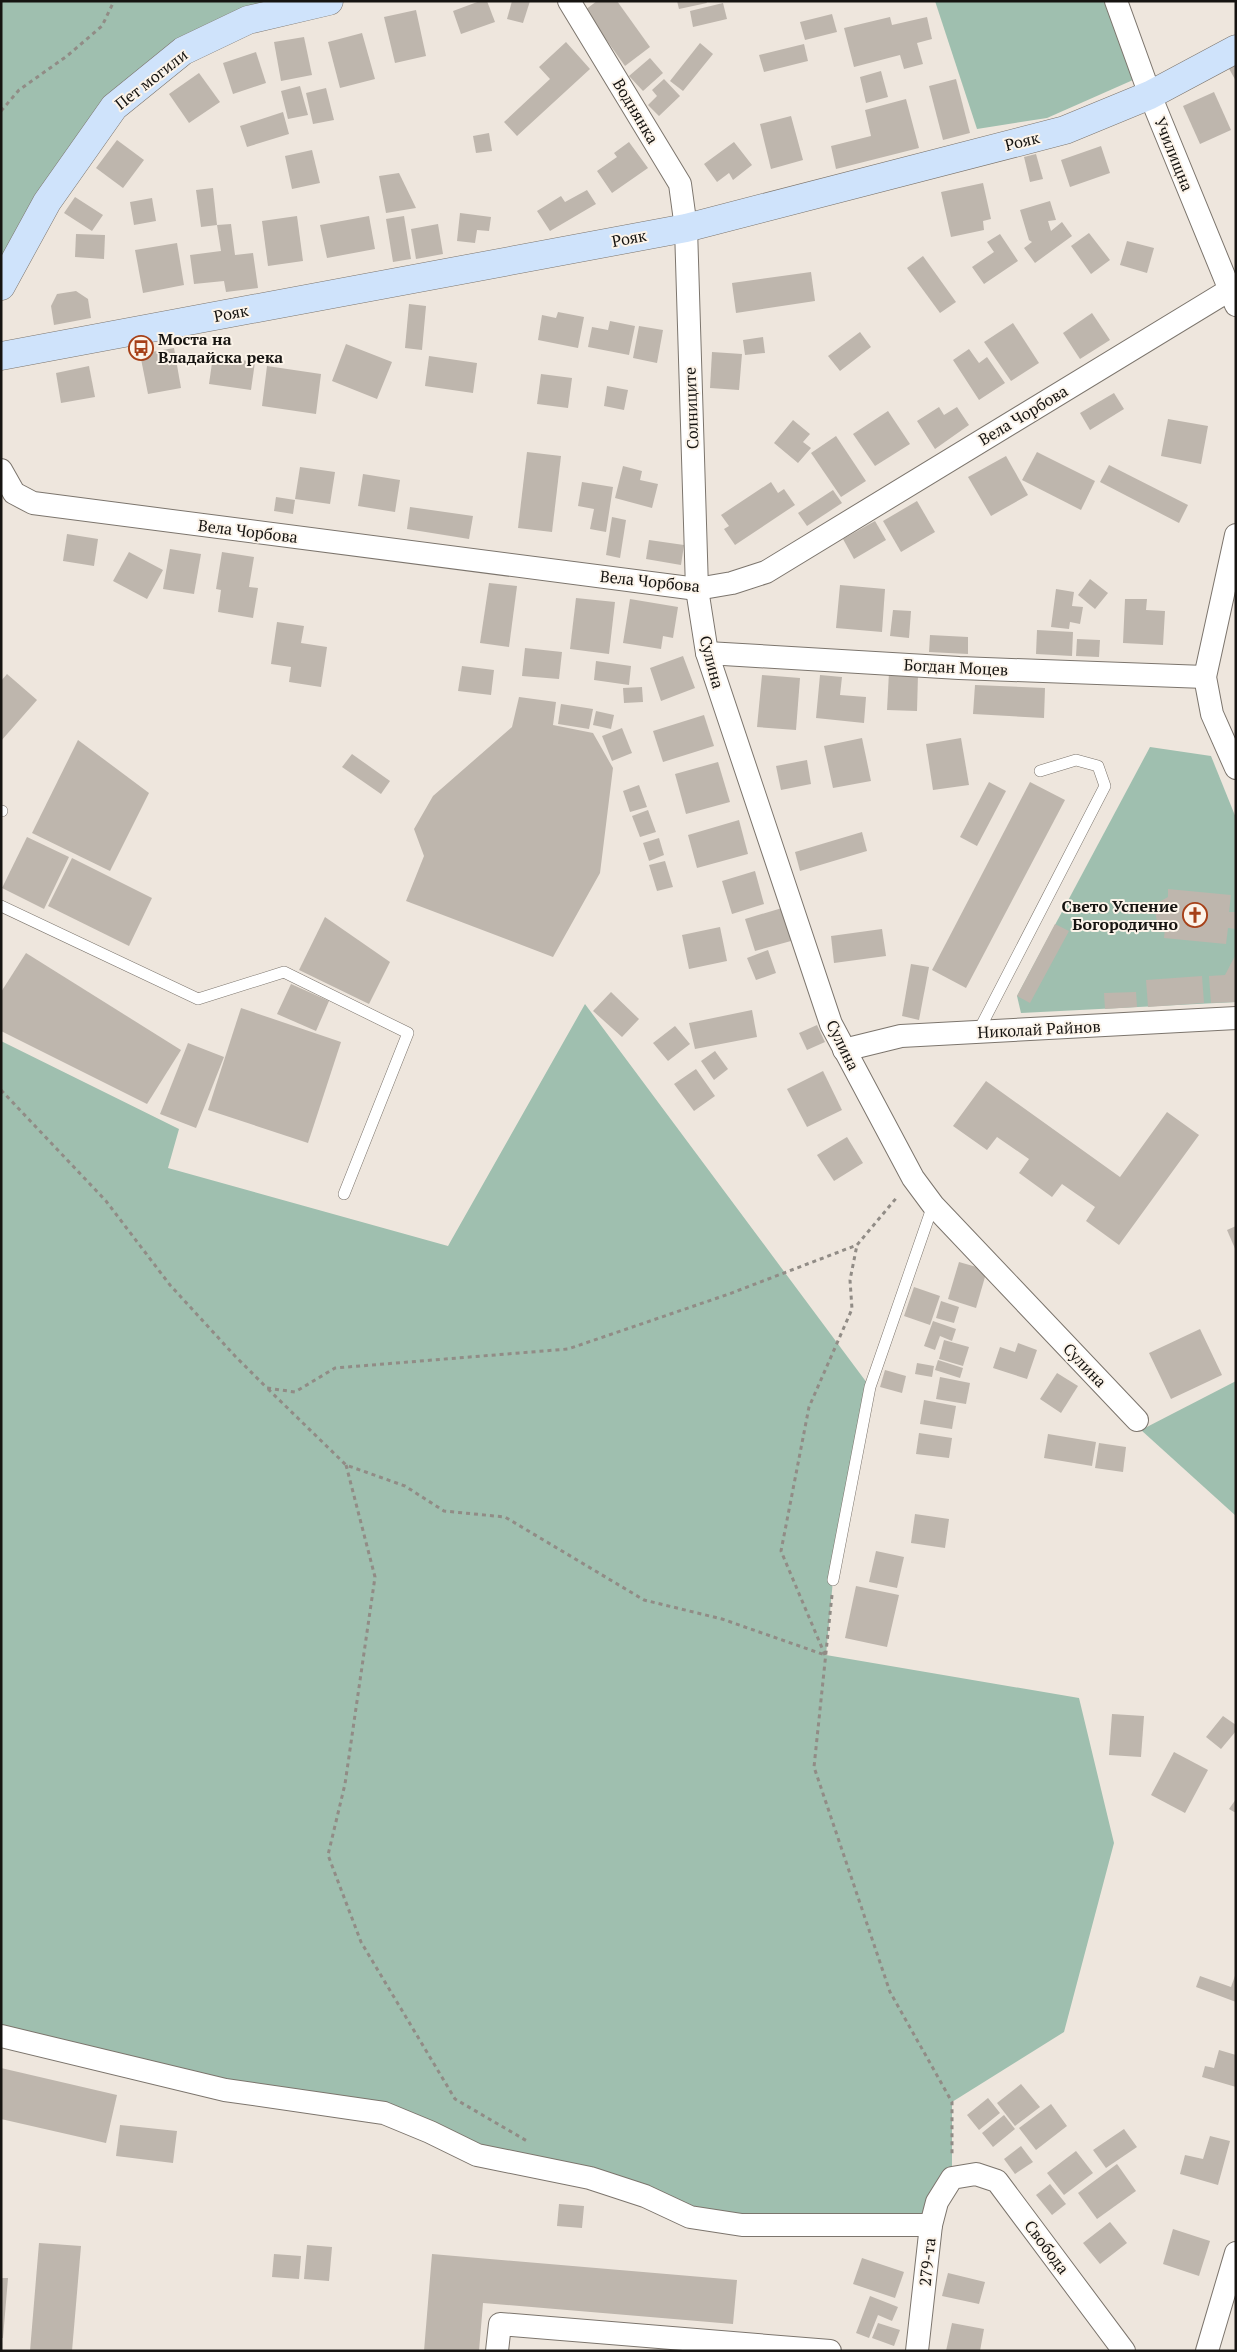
<svg xmlns="http://www.w3.org/2000/svg" width="1237" height="2352" font-family="'PT Serif',serif">
  <style>
    .green { fill: #9fbfaf }
    .building { fill: #beb6ad }
    .lines { fill: none; stroke-linecap: round; stroke-linejoin: round }
    .lane-casing { stroke: #7c756d; stroke-width: 12 }
    .street-casing { stroke: #7c756d; stroke-width: 24 }
    .secondary-casing { stroke: #7c756d; stroke-width: 29 }
    .path { stroke: #918c86; stroke-width: 3; stroke-dasharray: 4 4; stroke-linecap: butt }
    .lane { stroke: #fff; stroke-width: 11 }
    .street { stroke: #fff; stroke-width: 22 }
    .secondary { stroke: #cfe3fb; stroke-width: 28 }
    .labels { text-anchor: middle; stroke-width: 4; stroke-linejoin: round; paint-order: stroke }
    .street-label { font-size: 16px; fill: #161411; stroke: #fcf4ea }
    .poi-label { font-size: 16px; font-weight: bold; fill: #161411; stroke: #fcf4ea; text-anchor: start }
  </style>
  <rect width="100%" height="100%" fill="#eee6dd"/>
  <g class="green">
    <path d="M1 1H329L248 20 114 107 1 286Z"/>
    <path d="M935 1H1105L1133 80 1047 118 977 129Z"/>
    <path d="M1150 747 1211 756 1236 818V1002L1021 1013 1017 996Z"/>
    <path d="M585 1004 870 1387 833 1580 826 1655 1079 1698 1114 1843 1064 2032 952 2102V2178L931 2225H742L430 2132 1 2036V1041L179 1129 168 1168 448 1246Z"/>
    <path d="M1236 1381V1516L1141 1430Z"/>
  </g>
  <g class="building">
    <path d="M480 1H487L495 22 461 34 453 11Z"/>
    <path d="M512 1H530L523 23 507 19Z"/>
    <path d="M597 1H617L650 47 625 66 585 10Z"/>
    <path d="M677 1H706L707 3 679 9Z"/>
    <path d="M723 3 727 19 693 27 690 11Z"/>
    <path d="M416 10 426 56 395 63 384 17Z"/>
    <path d="M832 14 837 32 805 40 800 22Z"/>
    <path d="M890 17 892 25 927 17 932 39 917 43 923 64 904 69 900 55 854 67 844 28Z"/>
    <path d="M362 33 375 79 340 88 328 42Z"/>
    <path d="M304 37 312 75 281 81 274 42Z"/>
    <path d="M566 42 590 69 517 136 504 122 550 79 539 67Z"/>
    <path d="M700 43 713 54 683 91 670 81Z"/>
    <path d="M804 44 808 61 764 72 759 55Z"/>
    <path d="M256 52 266 83 233 94 223 63Z"/>
    <path d="M650 58 663 73 643 91 629 76Z"/>
    <path d="M1236 63V81L1228 67Z"/>
    <path d="M881 71 888 97 866 103 860 77Z"/>
    <path d="M199 73 220 102 189 123 169 94Z"/>
    <path d="M664 79 680 96 659 116 648 105 657 96 652 90Z"/>
    <path d="M956 79 970 133 943 140 929 86Z"/>
    <path d="M300 86 308 115 288 119 281 91Z"/>
    <path d="M326 88 334 120 313 124 306 93Z"/>
    <path d="M1214 92 1231 130 1200 144 1183 106Z"/>
    <path d="M906 99 919 148 836 169 831 146 871 136 865 110Z"/>
    <path d="M283 112 289 134 247 147 240 126Z"/>
    <path d="M791 116 803 160 771 169 760 124Z"/>
    <path d="M489 133 492 151 476 153 473 136Z"/>
    <path d="M117 140 144 160 123 188 96 168Z"/>
    <path d="M629 142 648 168 612 193 597 171 617 157 614 153Z"/>
    <path d="M734 142 752 165 733 180 729 173 717 182 704 164Z"/>
    <path d="M1101 146 1110 173 1070 187 1061 160Z"/>
    <path d="M312 150 320 183 292 189 285 156Z"/>
    <path d="M1036 154 1043 179 1030 182 1024 157Z"/>
    <path d="M399 173 416 208 386 213 379 176Z"/>
    <path d="M983 183 991 219 983 221 984 230 951 237 941 192Z"/>
    <path d="M213 188 217 225 201 227 196 190Z"/>
    <path d="M587 190 596 204 550 231 537 211 561 196 565 202Z"/>
    <path d="M75 197 103 215 92 231 64 213Z"/>
    <path d="M152 198 156 221 134 225 130 202Z"/>
    <path d="M1050 201 1056 220 1048 221 1051 231 1062 222 1072 236 1035 263 1024 248 1032 242 1029 240 1020 210Z"/>
    <path d="M460 213 491 217 489 231 477 230 475 243 457 241Z"/>
    <path d="M297 216 303 261 268 266 262 221Z"/>
    <path d="M369 216 375 249 327 258 320 225Z"/>
    <path d="M404 216 411 259 393 262 386 219Z"/>
    <path d="M231 224 235 255 253 253 258 288 226 292 224 281 194 284 190 255 221 251 217 225Z"/>
    <path d="M438 224 443 254 416 259 411 229Z"/>
    <path d="M1089 233 1110 260 1091 274 1071 246Z"/>
    <path d="M76 234 105 235 104 259 75 257Z"/>
    <path d="M1000 234 1018 261 984 284 972 267 994 252 987 242Z"/>
    <path d="M1127 241 1154 248 1147 273 1120 265Z"/>
    <path d="M177 243 184 285 143 293 135 250Z"/>
    <path d="M923 256 956 302 940 313 907 268Z"/>
    <path d="M811 272 815 301 736 313 732 283Z"/>
    <path d="M76 291 88 299 91 318 54 325 51 306 57 294Z"/>
    <path d="M409 304 426 306 422 350 405 348Z"/>
    <path d="M558 312 584 317 578 348 538 340 542 315 556 318Z"/>
    <path d="M1092 313 1110 340 1080 359 1063 333Z"/>
    <path d="M610 321 635 326 629 355 588 347 592 327 608 330Z"/>
    <path d="M1013 323 1039 363 1011 381 984 342Z"/>
    <path d="M639 326 663 330 657 363 633 358Z"/>
    <path d="M860 332 871 347 840 371 828 356Z"/>
    <path d="M763 337 765 353 745 355 743 340Z"/>
    <path d="M346 344 392 362 377 399 332 381Z"/>
    <path d="M174 348 181 388 148 394 140 354Z"/>
    <path d="M969 349 979 363 987 357 1005 383 979 400 953 360Z"/>
    <path d="M712 352 742 354 739 390 710 388Z"/>
    <path d="M213 356 255 362 251 390 209 384Z"/>
    <path d="M429 356 477 363 473 393 425 386Z"/>
    <path d="M89 366 95 397 61 403 56 373Z"/>
    <path d="M267 366 321 374 316 414 262 406Z"/>
    <path d="M541 374 572 378 568 408 537 404Z"/>
    <path d="M607 386 628 390 624 410 604 406Z"/>
    <path d="M1114 393 1124 409 1090 430 1080 413Z"/>
    <path d="M939 407 944 415 957 407 969 425 935 449 917 421Z"/>
    <path d="M888 411 910 444 875 466 853 434Z"/>
    <path d="M1168 419 1208 426 1201 464 1161 456Z"/>
    <path d="M793 420 810 434 803 442 811 448 798 463 774 443Z"/>
    <path d="M836 436 866 481 841 497 811 453Z"/>
    <path d="M527 452 561 456 552 532 518 528Z"/>
    <path d="M1037 452 1095 481 1081 510 1022 480Z"/>
    <path d="M1006 456 1028 495 991 516 968 477Z"/>
    <path d="M1109 465 1188 505 1179 523 1100 482Z"/>
    <path d="M623 466 642 471 640 480 658 484 652 508 615 498Z"/>
    <path d="M300 467 335 472 330 504 295 499Z"/>
    <path d="M363 474 400 480 395 512 358 506Z"/>
    <path d="M582 482 613 487 606 532 590 529 594 509 578 506Z"/>
    <path d="M771 482 778 493 784 489 795 505 735 545 724 529 729 526 721 515Z"/>
    <path d="M833 490 842 503 807 526 798 513Z"/>
    <path d="M276 497 295 500 293 514 274 511Z"/>
    <path d="M917 501 935 532 901 552 883 521Z"/>
    <path d="M410 507 473 516 469 539 407 529Z"/>
    <path d="M612 517 626 520 620 558 606 555Z"/>
    <path d="M875 521 886 540 854 559 843 539Z"/>
    <path d="M67 534 98 539 94 566 63 561Z"/>
    <path d="M649 540 684 545 681 565 646 559Z"/>
    <path d="M170 549 201 554 194 594 163 589Z"/>
    <path d="M129 552 163 570 147 599 113 581Z"/>
    <path d="M222 552 254 557 249 587 258 588 253 618 218 612 221 590 216 589Z"/>
    <path d="M1090 579 1108 593 1095 609 1078 595Z"/>
    <path d="M489 583 517 586 509 647 480 643Z"/>
    <path d="M840 585 885 589 882 632 836 628Z"/>
    <path d="M1056 589 1074 592 1072 606 1083 607 1080 624 1070 622 1069 629 1051 627Z"/>
    <path d="M576 598 615 602 609 654 570 649Z"/>
    <path d="M630 599 678 607 673 638 663 636 661 649 623 643Z"/>
    <path d="M1125 599H1147L1146 610 1165 611 1163 645 1123 643Z"/>
    <path d="M893 610 911 611 909 638 890 636Z"/>
    <path d="M277 622 304 626 301 643 327 647 321 687 289 682 291 667 271 664Z"/>
    <path d="M1037 630 1073 632 1072 656 1036 654Z"/>
    <path d="M930 635 968 637V654L929 652Z"/>
    <path d="M1077 639 1100 640 1099 657 1076 656Z"/>
    <path d="M525 648 562 652 559 679 522 676Z"/>
    <path d="M683 656 695 688 661 701 650 668Z"/>
    <path d="M596 661 631 666 629 685 594 680Z"/>
    <path d="M462 666 494 670 491 695 458 691Z"/>
    <path d="M889 672 918 674 917 711 887 710Z"/>
    <path d="M7 674 37 700 1 741V681Z"/>
    <path d="M762 675 800 678 796 730 757 727Z"/>
    <path d="M820 675 842 677 840 695 866 697 864 723 816 718Z"/>
    <path d="M975 685 1045 688 1044 718 973 714Z"/>
    <path d="M642 687 643 702 624 703 623 688Z"/>
    <path d="M519 697 556 702 553 725 593 733 613 768 600 873 553 957 406 901 424 856 414 829 433 796 512 727Z"/>
    <path d="M561 704 593 709 589 729 558 724Z"/>
    <path d="M596 711 614 715 611 729 593 725Z"/>
    <path d="M704 715 714 746 663 762 653 731Z"/>
    <path d="M622 728 632 753 612 761 602 736Z"/>
    <path d="M862 738 871 781 833 788 824 746Z"/>
    <path d="M961 738 969 785 933 790 926 744Z"/>
    <path d="M78 740 149 793 110 871 32 833Z"/>
    <path d="M352 754 390 781 381 794 342 767Z"/>
    <path d="M807 760 811 784 781 790 776 766Z"/>
    <path d="M718 762 730 802 686 814 675 774Z"/>
    <path d="M989 782 1006 791 977 846 960 837Z"/>
    <path d="M1030 782 1065 800 966 988 932 970Z"/>
    <path d="M639 785 647 807 630 812 623 791Z"/>
    <path d="M648 810 656 832 640 837 632 816Z"/>
    <path d="M739 820 748 854 697 868 688 835Z"/>
    <path d="M862 832 867 851 800 871 795 852Z"/>
    <path d="M27 837 69 857 44 909 2 888Z"/>
    <path d="M659 838 664 855 649 861 643 843Z"/>
    <path d="M72 858 152 898 129 946 48 906Z"/>
    <path d="M665 861 673 887 657 891 649 865Z"/>
    <path d="M755 871 764 904 732 914 722 881Z"/>
    <path d="M1168 889 1231 895 1229 912H1236V929L1228 928 1226 944 1164 938 1165 928 1157 921 1155 912 1159 902 1168 897Z"/>
    <path d="M782 908 791 941 755 951 745 919Z"/>
    <path d="M325 917 390 962 369 1004 299 970Z"/>
    <path d="M1055 924 1069 931 1030 1003 1017 996Z"/>
    <path d="M720 927 727 961 689 969 682 935Z"/>
    <path d="M882 929 886 956 834 963 831 936Z"/>
    <path d="M768 950 776 973 756 980 747 958Z"/>
    <path d="M26 953 181 1050 147 1104 1 1031V992Z"/>
    <path d="M1236 954V1002L1211 1003 1209 976 1225 975Z"/>
    <path d="M911 964 929 967 919 1020 902 1016Z"/>
    <path d="M1202 976 1204 1003 1148 1007 1146 980Z"/>
    <path d="M291 984 329 1001 316 1031 277 1014Z"/>
    <path d="M611 992 639 1019 622 1037 593 1011Z"/>
    <path d="M1136 992 1137 1007 1105 1009 1104 993Z"/>
    <path d="M241 1008 341 1042 308 1143 208 1110Z"/>
    <path d="M752 1010 757 1037 695 1049 689 1023Z"/>
    <path d="M817 1025 825 1042 807 1050 799 1033Z"/>
    <path d="M675 1026 690 1044 668 1061 653 1043Z"/>
    <path d="M188 1043 224 1057 196 1128 160 1114Z"/>
    <path d="M715 1051 728 1069 714 1080 701 1061Z"/>
    <path d="M696 1069 715 1096 694 1111 674 1084Z"/>
    <path d="M823 1071 842 1110 807 1127 787 1089Z"/>
    <path d="M986 1081 1120 1177 1167 1112 1199 1135 1119 1245 1086 1221 1095 1207 1062 1184 1052 1197 1019 1173 1029 1159 997 1137 987 1150 953 1126Z"/>
    <path d="M847 1137 863 1163 834 1181 817 1155Z"/>
    <path d="M1236 1226V1251L1227 1230Z"/>
    <path d="M959 1262 987 1270 976 1308 948 1299Z"/>
    <path d="M914 1287 940 1296 930 1325 904 1316Z"/>
    <path d="M941 1301 959 1307 954 1323 936 1318Z"/>
    <path d="M933 1321 956 1329 952 1341 940 1336 935 1350 924 1346Z"/>
    <path d="M1200 1329 1222 1375 1171 1399 1149 1353Z"/>
    <path d="M944 1340 969 1347 963 1366 939 1359Z"/>
    <path d="M1018 1343 1037 1350 1027 1379 993 1368 1000 1347 1015 1352Z"/>
    <path d="M938 1360 963 1368 960 1378 935 1370Z"/>
    <path d="M917 1363 934 1366 932 1377 915 1374Z"/>
    <path d="M885 1370 906 1376 902 1393 880 1387Z"/>
    <path d="M1057 1373 1078 1386 1061 1413 1040 1399Z"/>
    <path d="M940 1377 970 1383 966 1404 936 1399Z"/>
    <path d="M924 1400 956 1406 952 1429 920 1424Z"/>
    <path d="M919 1433 952 1438 949 1458 916 1454Z"/>
    <path d="M1048 1434 1096 1442 1092 1466 1044 1458Z"/>
    <path d="M1099 1443 1126 1447 1123 1472 1095 1468Z"/>
    <path d="M915 1514 949 1519 945 1548 911 1543Z"/>
    <path d="M876 1551 904 1557 897 1588 869 1582Z"/>
    <path d="M856 1586 899 1595 887 1647 845 1638Z"/>
    <path d="M1112 1714 1144 1716 1141 1757 1109 1755Z"/>
    <path d="M1223 1716 1236 1725V1731L1221 1749 1206 1737Z"/>
    <path d="M1174 1752 1208 1770 1185 1813 1151 1795Z"/>
    <path d="M1236 1799V1813L1229 1809Z"/>
    <path d="M1236 1973V2002L1196 1987 1200 1976 1231 1987Z"/>
    <path d="M1219 2050 1236 2055V2087L1202 2077 1205 2066 1214 2068Z"/>
    <path d="M1 2068 117 2095 106 2143 1 2119Z"/>
    <path d="M1021 2084 1040 2107 1015 2126 997 2103Z"/>
    <path d="M988 2098 1000 2113 979 2130 967 2115Z"/>
    <path d="M1051 2104 1067 2126 1036 2150 1019 2128Z"/>
    <path d="M1004 2115 1015 2129 993 2147 982 2133Z"/>
    <path d="M120 2125 177 2131 173 2163 116 2156Z"/>
    <path d="M1124 2129 1137 2147 1106 2168 1093 2150Z"/>
    <path d="M1210 2136 1230 2141 1218 2185 1180 2174 1185 2155 1203 2159Z"/>
    <path d="M1021 2146 1033 2162 1015 2174 1004 2159Z"/>
    <path d="M1076 2151 1093 2173 1064 2195 1047 2173Z"/>
    <path d="M1117 2164 1136 2191 1097 2219 1078 2193Z"/>
    <path d="M1050 2184 1066 2204 1052 2215 1036 2195Z"/>
    <path d="M559 2204 584 2206 582 2228 557 2226Z"/>
    <path d="M1110 2222 1127 2243 1100 2264 1083 2243Z"/>
    <path d="M1173 2229 1210 2241 1199 2276 1163 2264Z"/>
    <path d="M39 2243 81 2246 72 2351H30Z"/>
    <path d="M307 2245 332 2247 329 2281 304 2279Z"/>
    <path d="M274 2254 301 2256 299 2279 272 2277Z"/>
    <path d="M432 2254 737 2280 733 2324 483 2303 479 2351H424Z"/>
    <path d="M862 2258 904 2272 895 2298 853 2284Z"/>
    <path d="M948 2273 985 2282 979 2304 942 2296Z"/>
    <path d="M1 2278H8L3 2338H1Z"/>
    <path d="M870 2296 898 2307 892 2321 878 2315 869 2338 856 2333Z"/>
    <path d="M878 2323 900 2330 894 2346 872 2338Z"/>
    <path d="M952 2323 984 2329 980 2351H946Z"/>
  </g>
  <g class="lines">
    <defs>
      <g id="lane">
        <path d="M1 811H2"/>
        <path d="M1 906 198 999 284 972 408 1033 344 1194"/>
        <path d="M978 1032 1105 786 1098 766 1076 760 1040 771"/>
        <path d="M833 1580 870 1387 933 1205"/>
      </g>
      <g id="street">
        <path d="M569 1 680 184 686 228 697 589 707 653 831 1024 913 1178 933 1205 1137 1420"/>
        <path d="M1116 1 1150 95 1236 305"/>
        <path d="M1 470 14 493 33 503 697 589 732 583 766 572 1236 286"/>
        <path d="M1236 535 1205 677 1212 714 1236 768"/>
        <path d="M707 653 959 668 1205 677"/>
        <path d="M844 1050 901 1036 1236 1018"/>
        <path d="M1 2036 225 2090 384 2113 430 2132 477 2155 590 2178 645 2196 690 2217 742 2225H931"/>
        <path d="M497 2351 500 2324 830 2351"/>
        <path d="M917 2351 931 2225 937 2202 952 2178 976 2174 997 2181 1124 2351"/>
        <path d="M1207 2351 1236 2253"/>
      </g>
      <g id="secondary">
        <path d="M1 286 47 202 114 107 183 51 248 20 329 1"/>
        <path d="M1 356 686 228 1065 130 1150 95 1236 49"/>
      </g>
    </defs>
    <use href="#lane" class="lane-casing"/>
    <use href="#street" class="street-casing"/>
    <use href="#secondary" class="secondary-casing"/>
    <g class="path">
      <path d="M1 111 19 90 67 56 102 26 114 1"/>
      <path d="M1 1090 106 1201 170 1285 235 1356 267 1388 295 1392 335 1368 568 1349 729 1294 857 1245 898 1196"/>
      <path d="M268 1389 346 1465 405 1486 444 1511 505 1517 644 1600 722 1619 825 1655"/>
      <path d="M346 1465 375 1577 345 1784 328 1855 361 1942 455 2099 527 2141"/>
      <path d="M832 1595 814 1767 890 1992 952 2102V2157"/>
      <path d="M825 1655 781 1551 809 1407 852 1309 850 1280 857 1245"/>
    </g>
    <use href="#lane" class="lane"/>
    <use href="#street" class="street"/>
    <use href="#secondary" class="secondary"/>
  </g>
  <defs>
    <symbol id="bus-ring" viewBox="-11 -11 22 22"><circle r="9.5" fill="#fcf4ea" stroke="#a64018" stroke-width="1.5"/><path d="M-5-6H5V4H4V6H2V4H-2V6H-4V4H-5ZM-3.5-4V0h7V-4ZM-3.5 1.2v1.5H-2V1.2ZM2 1.2v1.5H3.5V1.2Z" fill="#a64018"/></symbol>
    <symbol id="church-ring" viewBox="-11 -11 22 22"><circle r="9.5" fill="#fcf4ea" stroke="#a64018" stroke-width="1.5"/><path d="M-1.2-6h2.4v3.5h3.3v2.4h-3.3V6h-2.4V-.1h-3.3v-2.4h3.3Z" fill="#a64018"/></symbol>
  </defs>
  <g fill-rule="evenodd">
    <use href="#bus-ring" x="127" y="334" width="28" height="28"/>
    <use href="#church-ring" x="1181" y="901" width="28" height="28"/>
  </g>
  <g class="labels">
    <g class="street-label">
      <text transform="translate(151 79) rotate(-38)" y="6">Пет могили</text>
      <text transform="translate(636 111) rotate(59)" y="6">Воднянка</text>
      <text transform="translate(1022 141) rotate(-14)" y="6">Рояк</text>
      <text transform="translate(1174 154) rotate(68)" y="6">Училищна</text>
      <text transform="translate(629 238) rotate(-11)" y="6">Рояк</text>
      <text transform="translate(231 313) rotate(-11)" y="6">Рояк</text>
      <text transform="translate(691 408) rotate(-92)" y="6">Солниците</text>
      <text transform="translate(1023 415) rotate(-31)" y="6">Вела Чорбова</text>
      <text transform="translate(248 531) rotate(7)" y="6">Вела Чорбова</text>
      <text transform="translate(650 581) rotate(6)" y="6">Вела Чорбова</text>
      <text transform="translate(712 662) rotate(75)" y="6">Сулина</text>
      <text transform="translate(956 667) rotate(3)" y="6">Богдан Моцев</text>
      <text transform="translate(1039 1029) rotate(-3)" y="6">Николай Райнов</text>
      <text transform="translate(843 1045) rotate(64)" y="6">Сулина</text>
      <text transform="translate(1085 1365) rotate(46)" y="6">Сулина</text>
      <text transform="translate(1047 2247) rotate(53)" y="6">Свобода</text>
      <text transform="translate(927 2262) rotate(-84)" y="6">279-та</text>
    </g>
    <g class="poi-label">
      <text x="158" y="345">Моста на<tspan x="158" dy="18">Владайска река</tspan></text>
      <text x="1178" y="912" text-anchor="end">Свето Успение<tspan x="1178" dy="18">Богородично</tspan></text>
    </g>
  </g>
  <rect width="1237" height="2352" fill="none" stroke="#161411" stroke-width="5"/>
</svg>
